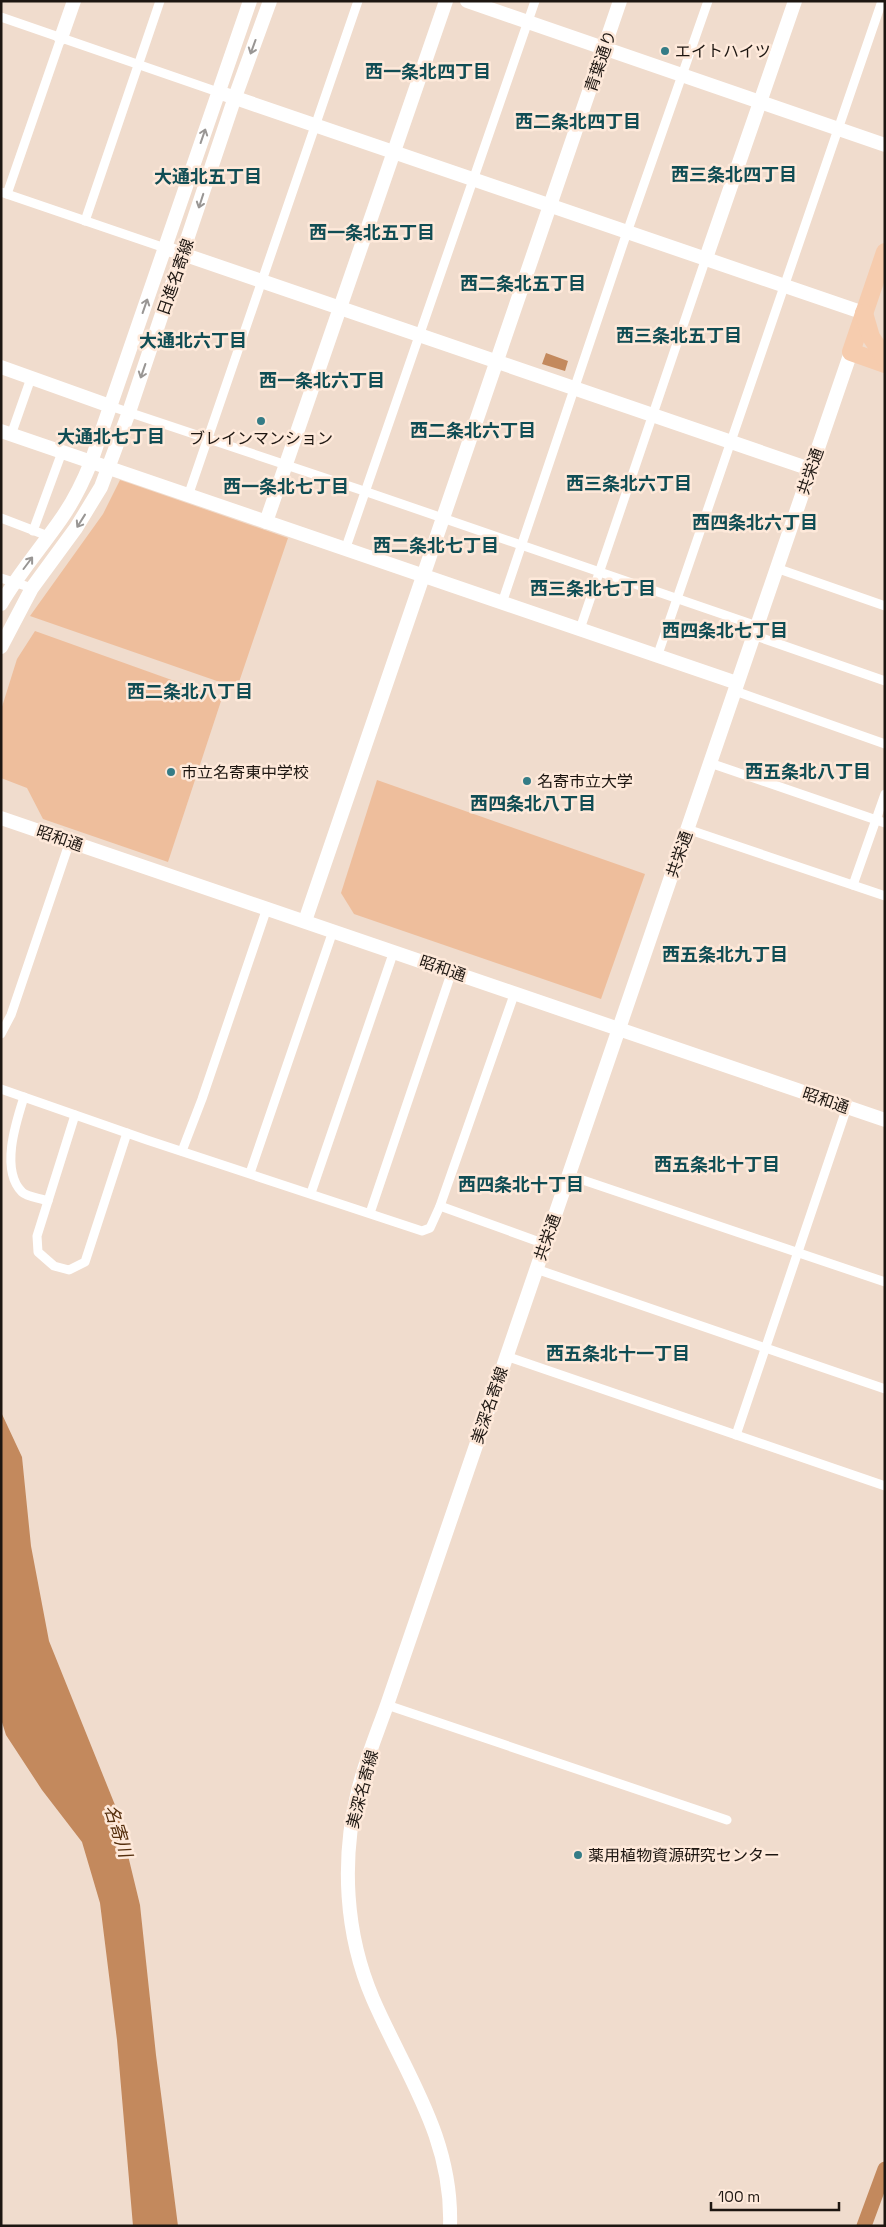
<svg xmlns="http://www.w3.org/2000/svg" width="886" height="2227" font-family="'Space Grotesk','Noto Sans JP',sans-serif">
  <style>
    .green { fill: #eebe9c }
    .water { fill: #c3895d }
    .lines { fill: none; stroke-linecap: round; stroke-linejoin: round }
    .river { stroke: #c3895d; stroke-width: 15 }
    .street { stroke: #fff; stroke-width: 9 }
    .secondary { stroke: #fff; stroke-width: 14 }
    .highway { stroke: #f6ccae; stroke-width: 18 }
    .oneway { stroke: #999694 }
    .poi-dot { fill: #357c86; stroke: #fee9da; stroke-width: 2 }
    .labels { text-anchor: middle; stroke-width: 5; stroke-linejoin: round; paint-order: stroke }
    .poi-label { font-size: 16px; fill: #1d1611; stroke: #fee9da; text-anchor: start }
    .street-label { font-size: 16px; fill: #1d1611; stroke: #fee9da }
    .neighbourhood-label { font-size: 18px; font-weight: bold; fill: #104d54; stroke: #fee9da }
    .water-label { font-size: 18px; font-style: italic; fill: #57300e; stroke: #fee9da }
  </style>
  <rect width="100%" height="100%" fill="#f0dccd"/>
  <g class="green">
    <path d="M120 480 288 538 237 688 30 616 103 514Z"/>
    <path d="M35 631 222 698 168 862 43 819 27 788 1 778V710L17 659Z"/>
    <path d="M377 780 645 874 601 999 354 914 341 893Z"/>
  </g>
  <g class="water">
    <path d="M546 353 568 361 565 371 542 364Z"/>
    <path d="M1 1412 22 1457 31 1546 49 1641 117 1810 140 1905 156 2055 178 2226H133L117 2040 100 1903 82 1842 42 1790 6 1735 1 1719Z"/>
  </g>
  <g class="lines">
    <path class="river" d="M864 2226 885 2169"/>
    <g class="street">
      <path d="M1 17 218 92"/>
      <path d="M1 192 165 248"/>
      <path d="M7 194 61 38"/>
      <path d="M85 221 160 1"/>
      <path d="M110 406 364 491 757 626"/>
      <path d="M11 435 31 378"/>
      <path d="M188 496 358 1"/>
      <path d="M1 518 48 536"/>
      <path d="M33 531 62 452"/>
      <path d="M345 550 535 1"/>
      <path d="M776 568 885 606"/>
      <path d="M1 578 32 588"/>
      <path d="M502 603 624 241 708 1"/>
      <path d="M580 629 706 258"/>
      <path d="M753 635 885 681"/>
      <path d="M657 657 882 1"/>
      <path d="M735 691 885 744"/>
      <path d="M710 763 885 823"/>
      <path d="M687 829 885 896"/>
      <path d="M853 885 885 794"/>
      <path d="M1 1034 11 1015 70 841"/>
      <path d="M1 1089 147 1140 422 1231 430 1228 440 1206 515 992"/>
      <path d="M24 1097C16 1122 0 1170 22 1192 27 1197 40 1198 48 1201"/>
      <path d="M75 1115 37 1236 38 1252 54 1266 69 1270 85 1262 127 1133"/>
      <path d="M182 1151 202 1099 267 908"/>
      <path d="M250 1173 333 931"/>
      <path d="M568 1175 885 1282"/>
      <path d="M311 1193 394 951"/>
      <path d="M440 1206 545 1244"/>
      <path d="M370 1213 452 971"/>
      <path d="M536 1269 885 1389"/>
      <path d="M506 1356 885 1486"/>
      <path d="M736 1435 847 1107"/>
      <path d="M387 1705 727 1820"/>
    </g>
    <g class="secondary">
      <path d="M467 1 885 145"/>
      <path d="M61 38 74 1"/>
      <path d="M218 92 864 313"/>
      <path d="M165 248 810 469"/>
      <path d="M706 258 795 1"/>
      <path d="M1 367 110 406"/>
      <path d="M1 431 737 683"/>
      <path d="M266 522 446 1"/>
      <path d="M1 604C18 574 41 548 61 519 73 502 83 482 91 462L250 1"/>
      <path d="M1 647 32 588 76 528 101 487 129 412 235 97 270 1"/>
      <path d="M1 818 885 1120"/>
      <path d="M305 921 620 1"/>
      <path d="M450 2226C453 2138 406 2075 373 1999 345 1934 341 1860 358 1791 365 1762 377 1733 387 1705L851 352"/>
    </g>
    <g class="highway">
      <path d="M885 252 851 352 885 364"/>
      <path d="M864 313 871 337 885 358"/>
    </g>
  </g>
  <defs><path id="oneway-shaft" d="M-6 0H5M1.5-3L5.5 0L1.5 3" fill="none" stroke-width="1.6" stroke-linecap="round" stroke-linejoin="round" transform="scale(1.25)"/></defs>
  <g class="oneway">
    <use href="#oneway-shaft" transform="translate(253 47) rotate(110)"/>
    <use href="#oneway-shaft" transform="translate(203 136) rotate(-71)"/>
    <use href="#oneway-shaft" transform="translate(201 201) rotate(108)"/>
    <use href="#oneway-shaft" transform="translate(145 306) rotate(-71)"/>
    <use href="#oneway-shaft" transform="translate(143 371) rotate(109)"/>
    <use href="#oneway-shaft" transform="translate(81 521) rotate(122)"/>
    <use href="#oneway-shaft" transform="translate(28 563) rotate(-53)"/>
  </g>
  <g class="poi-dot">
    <circle cx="665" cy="51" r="5"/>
    <circle cx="261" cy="421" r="5"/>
    <circle cx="171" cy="772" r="5"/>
    <circle cx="527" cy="781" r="5"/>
    <circle cx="578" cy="1855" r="5"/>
  </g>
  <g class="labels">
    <g class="poi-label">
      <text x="675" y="57">エイトハイツ</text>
      <text x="261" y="444" text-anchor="middle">ブレインマンション</text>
      <text x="181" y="778">市立名寄東中学校</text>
      <text x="537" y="787">名寄市立大学</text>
      <text x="588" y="1861">薬用植物資源研究センター</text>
    </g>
    <g class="street-label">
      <text transform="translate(600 61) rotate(-71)" y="6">青葉通り</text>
      <text transform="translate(175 277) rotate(-71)" y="6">日進名寄線</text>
      <text transform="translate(810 471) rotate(-71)" y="6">共栄通</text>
      <text transform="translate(60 838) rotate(19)" y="6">昭和通</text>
      <text transform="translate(679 854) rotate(-71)" y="6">共栄通</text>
      <text transform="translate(443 968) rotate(19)" y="6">昭和通</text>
      <text transform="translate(826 1100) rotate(19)" y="6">昭和通</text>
      <text transform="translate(547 1237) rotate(-71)" y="6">共栄通</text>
      <text transform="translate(489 1405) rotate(-71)" y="6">美深名寄線</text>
      <text transform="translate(362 1789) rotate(-75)" y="6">美深名寄線</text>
    </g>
    <g class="neighbourhood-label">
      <text x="428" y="78">西一条北四丁目</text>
      <text x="578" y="128">西二条北四丁目</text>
      <text x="734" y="181">西三条北四丁目</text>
      <text x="208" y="183">大通北五丁目</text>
      <text x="372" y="239">西一条北五丁目</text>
      <text x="523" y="290">西二条北五丁目</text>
      <text x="679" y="342">西三条北五丁目</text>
      <text x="193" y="347">大通北六丁目</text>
      <text x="322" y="387">西一条北六丁目</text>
      <text x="473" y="437">西二条北六丁目</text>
      <text x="111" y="443">大通北七丁目</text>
      <text x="629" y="490">西三条北六丁目</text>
      <text x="286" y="493">西一条北七丁目</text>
      <text x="755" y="529">西四条北六丁目</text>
      <text x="436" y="552">西二条北七丁目</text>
      <text x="593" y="595">西三条北七丁目</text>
      <text x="725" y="637">西四条北七丁目</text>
      <text x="190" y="698">西二条北八丁目</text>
      <text x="808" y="778">西五条北八丁目</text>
      <text x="533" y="810">西四条北八丁目</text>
      <text x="725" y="961">西五条北九丁目</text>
      <text x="717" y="1171">西五条北十丁目</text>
      <text x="521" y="1191">西四条北十丁目</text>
      <text x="618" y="1360">西五条北十一丁目</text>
    </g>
    <g class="water-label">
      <text transform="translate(118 1831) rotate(73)" y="6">名寄川</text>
    </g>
  </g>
  <rect width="886" height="2227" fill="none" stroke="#1d1611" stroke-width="5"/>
  <path d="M711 2202v8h128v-8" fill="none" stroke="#1d1611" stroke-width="2.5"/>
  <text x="718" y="2202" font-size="15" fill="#1d1611" stroke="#fee9da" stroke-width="4" paint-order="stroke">100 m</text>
</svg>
